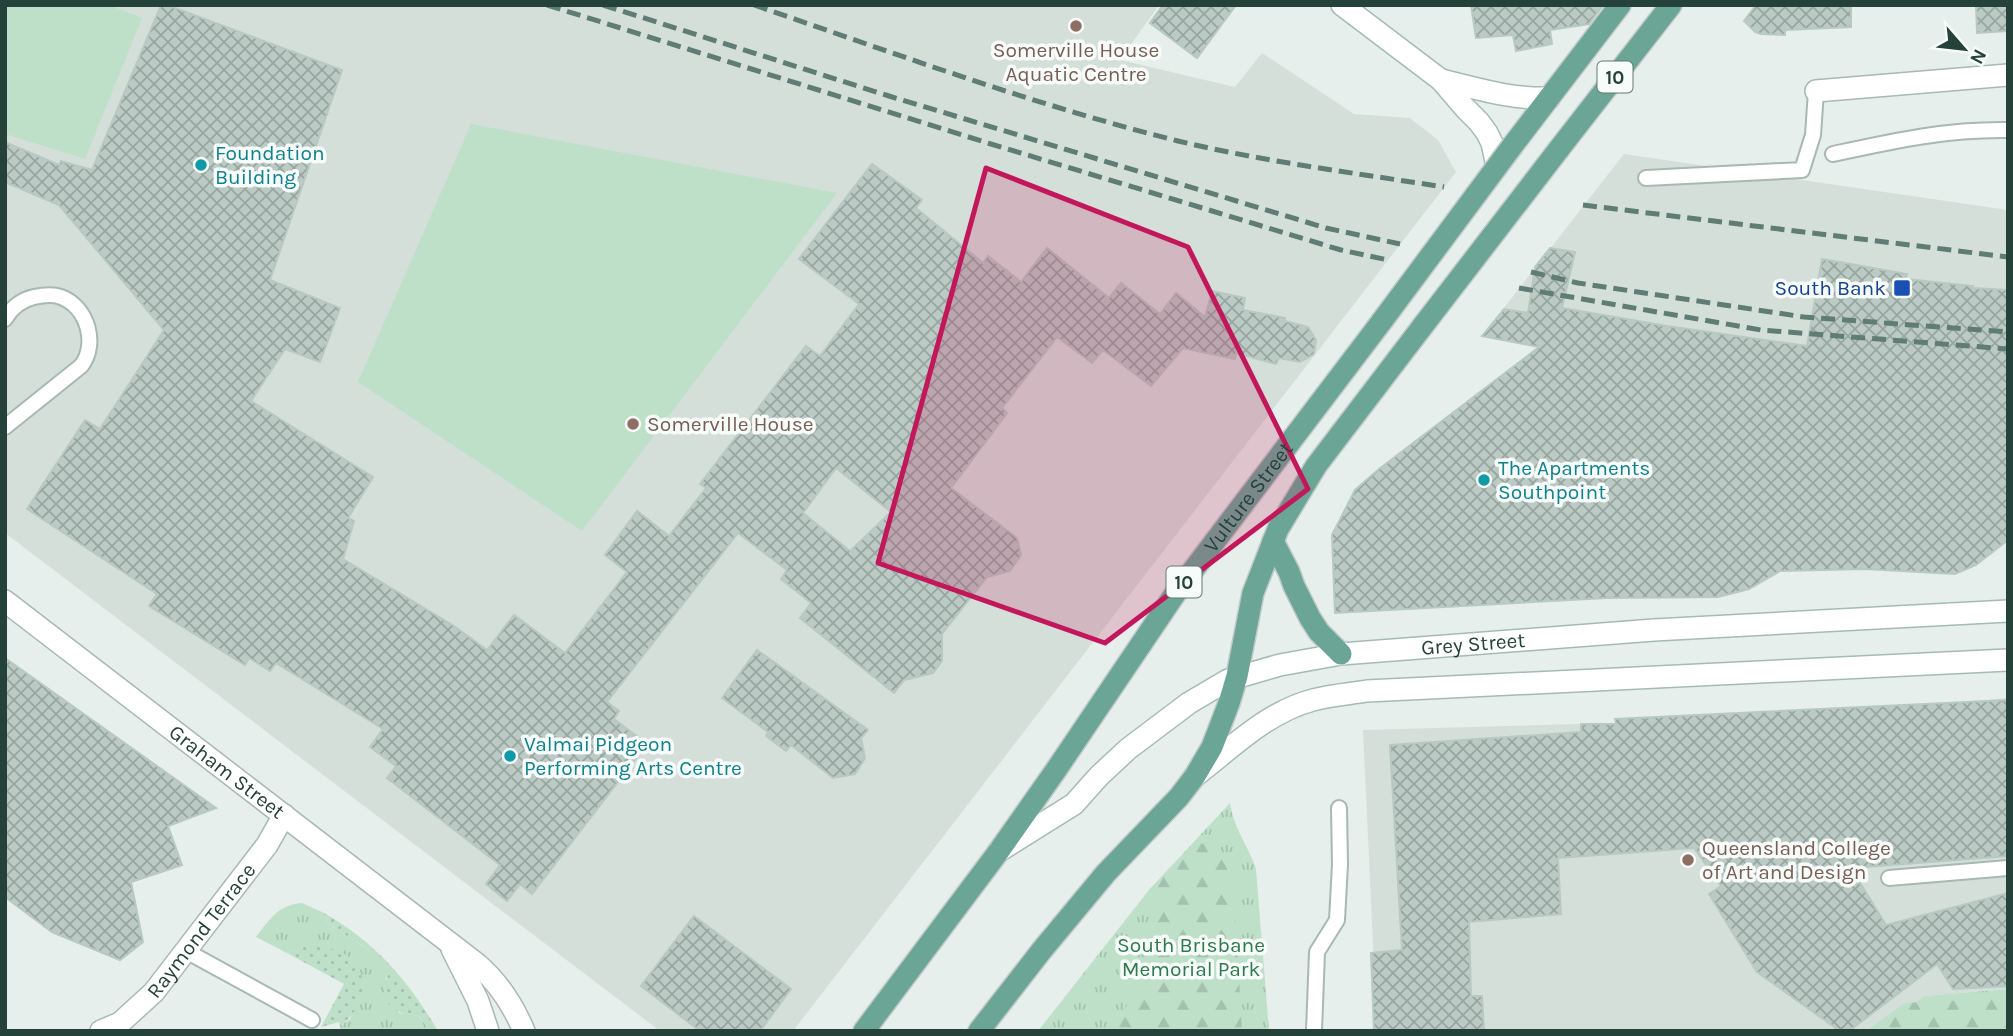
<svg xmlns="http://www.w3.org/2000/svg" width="2013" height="1036" font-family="Karla,sans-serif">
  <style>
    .built { fill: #d4dfda }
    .grass { fill: url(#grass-tufts) }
    .forest { fill: url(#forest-firs) }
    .garden { fill: url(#garden-dots) }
    .pitch { fill: #bfe0c8 }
    .building { fill: url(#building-cross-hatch); stroke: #b8c9c2; stroke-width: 2; fill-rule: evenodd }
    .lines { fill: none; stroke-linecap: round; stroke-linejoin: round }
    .lane-casing { stroke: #a8b8b2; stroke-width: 18 }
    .street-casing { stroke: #a8b8b2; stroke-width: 24 }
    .secondary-casing { stroke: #a4bbb3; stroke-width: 24 }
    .primary-casing { stroke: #c2cac8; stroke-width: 24 }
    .lane { stroke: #fff; stroke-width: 14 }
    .street { stroke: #fff; stroke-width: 21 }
    .secondary { stroke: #fff; stroke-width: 21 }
    .primary { stroke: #6aa596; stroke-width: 21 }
    .rail { stroke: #5f7d75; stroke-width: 5; stroke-dasharray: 14 7; stroke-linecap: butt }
    .primary-bridge-casing { stroke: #c2cac8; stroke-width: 24; stroke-linecap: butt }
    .primary-bridge { stroke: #6aa596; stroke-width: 21 }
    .marked { fill: #c2185b; fill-opacity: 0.2; stroke: #c2185b; stroke-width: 5; stroke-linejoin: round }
    .education-dot { fill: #8d6e63; stroke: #f7fbf9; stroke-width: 2.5 }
    .culture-dot { fill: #0f9aa8; stroke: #f7fbf9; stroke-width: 2.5 }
    .transit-dot { fill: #1a4fb4; stroke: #f7fbf9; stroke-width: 2.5 }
    .labels { text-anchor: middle; stroke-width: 7; stroke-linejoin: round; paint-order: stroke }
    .shield { fill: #f7fbf9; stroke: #637a73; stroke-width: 2 }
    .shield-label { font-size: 19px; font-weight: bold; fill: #24423a }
    .education-label { font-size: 21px; fill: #785e54; stroke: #f7fbf9; text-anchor: start }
    .culture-label { font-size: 21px; fill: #0d838f; stroke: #f7fbf9; text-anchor: start }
    .transit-label { font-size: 21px; fill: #164399; stroke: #f7fbf9; text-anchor: end }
    .street-label { font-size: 21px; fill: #24423a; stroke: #f7fbf9 }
    .park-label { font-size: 21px; fill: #2d7a4b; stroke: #f7fbf9 }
  </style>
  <defs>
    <pattern id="grass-tufts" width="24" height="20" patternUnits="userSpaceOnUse" patternTransform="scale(1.75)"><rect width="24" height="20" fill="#bfe0c8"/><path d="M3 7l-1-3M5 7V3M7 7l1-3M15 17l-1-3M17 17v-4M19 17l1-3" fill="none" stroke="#a4c1ad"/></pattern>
    <pattern id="forest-firs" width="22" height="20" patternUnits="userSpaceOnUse" patternTransform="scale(1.75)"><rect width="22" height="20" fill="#bfe0c8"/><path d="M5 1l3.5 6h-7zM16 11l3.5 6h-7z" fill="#a4c1ad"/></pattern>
    <pattern id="garden-dots" width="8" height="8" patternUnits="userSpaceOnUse" patternTransform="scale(1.75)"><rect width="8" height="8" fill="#bfe0c8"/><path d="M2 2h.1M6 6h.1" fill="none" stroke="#a4c1ad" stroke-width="1.8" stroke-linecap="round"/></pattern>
    <pattern id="building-cross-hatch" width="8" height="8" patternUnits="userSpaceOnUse" patternTransform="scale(1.75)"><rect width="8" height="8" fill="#bbcac4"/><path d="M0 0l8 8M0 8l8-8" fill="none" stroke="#98a6a0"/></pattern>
  </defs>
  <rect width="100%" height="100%" fill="#e6efeb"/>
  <g class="built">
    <path d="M5 5H1159L1120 60 1235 87 1262 53 1354 114 1410 118 1438 140 1456 172 793 1031H660L5 533Z"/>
    <path d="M1624 154 2008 210V395L1782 394 1482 336Z"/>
    <path d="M2008 698V989L1924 996 1876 1031H1377L1363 730 1763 719Z"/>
  </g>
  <g class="grass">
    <path d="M1230 803C1234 829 1248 845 1256 869L1269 1031H1038L1149 890Z"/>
    <path d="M302 903 324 913 327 923 366 948 391 971 386 978 399 1013 419 1016 430 1031H341L340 1026 350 1019 363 986 303 947 287 953 256 937C270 919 278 905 302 903Z"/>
    <path d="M2008 989V1031H1876L1924 996Z"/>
  </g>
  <g class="forest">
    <path d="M1194 843C1217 843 1224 853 1233 872L1242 1031H1112L1140 982 1152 927 1149 890Z"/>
    <path d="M2008 998V1031H1866L1905 1003Z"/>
  </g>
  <g class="garden">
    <path d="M324 913C377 944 407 979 438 1031H430L419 1016C390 1015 376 998 390 971L366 948 327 923Z"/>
    <path d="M322 946C332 949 341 951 349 957 373 977 362 1011 340 1026L339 1022 321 1027 344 984 287 953 303 947Z"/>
  </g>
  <g class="pitch">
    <path d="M5 5H109L142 18 85 159 5 134Z"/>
    <path d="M471 124 837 193 582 531 358 382Z"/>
  </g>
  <g class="building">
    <path d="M161 5H167L342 70 270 280 340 308 320 362 285 349 251 401 373 477 348 518 354 521 343 559 454 626 487 650 514 615 565 653 627 572 605 555 637 511 669 536 706 488 700 484 806 346 820 356 859 304 799 259 872 164 922 200 916 208 983 263 988 256 1021 282 1047 248 1109 298 1121 283 1160 314 1176 293 1205 317 1212 291 1245 298 1243 310 1285 318V321L1308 327 1316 340 1314 354 1300 362 1279 358 1276 364 1236 353 1235 359 1183 348 1151 386 1103 350 1092 363 1057 337 1002 408 1007 413 951 488 1017 538 1021 555 1010 571 987 577 942 634V661L933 673 904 680 894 693 800 618 811 603 781 579 787 570 738 533 607 702 619 711 614 719 647 744 532 894 520 884 507 901 486 884 500 865 387 778 396 766 370 747 383 729 276 663 270 671 249 658 245 665 149 606 157 594 27 509 85 420 100 429 164 330 59 205 5 182V142L59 165 61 161 92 170ZM836 468 891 512 850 551 803 513Z"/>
    <path d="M1163 5H1236L1197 58 1150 23Z"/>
    <path d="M1471 5H1603L1589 24 1550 30 1552 44 1516 51 1513 35 1476 38Z"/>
    <path d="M1756 5H1851V27L1785 30V35L1761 34 1755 32 1744 21Z"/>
    <path d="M1976 5H2008V31L1977 33Z"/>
    <path d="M1550 248 1575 252 1562 308 1667 326 1807 346 1822 259 1907 274 1906 279 1973 286 1972 288 2008 290V540L1976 565 1955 574 1865 569 1780 571 1749 589 1718 597 1607 598 1335 613 1332 535 1355 490 1379 469 1539 347 1482 336 1504 309 1528 313 1535 267Z"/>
    <path d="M757 650 868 730 861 738 865 758 855 774 833 778 791 745 786 751 766 736 768 732 722 698Z"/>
    <path d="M5 658 216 808 168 826 182 865 131 882 143 942 120 960 52 932 5 897Z"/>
    <path d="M2008 700V856L1851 868 1886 925 2008 893V986L1953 989 1937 964 1849 1031H1840L1757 972 1709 894 1721 886 1694 848 1558 858 1561 914 1469 922 1471 996H1482L1484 1031H1374L1371 953 1402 950 1390 745 1581 732V724H1616L1615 719Z"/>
    <path d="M694 916 791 989 760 1031H700L641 986Z"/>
  </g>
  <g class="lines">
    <defs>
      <g id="lane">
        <path d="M1833 154C1893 141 1946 129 2008 130"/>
        <path d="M1646 178 1802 170 1813 135 1816 91"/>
        <path d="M5 319C12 307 21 300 34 297 43 295 53 294 61 297 88 307 98 345 81 366L5 427"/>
        <path d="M1889 878 2008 868"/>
        <path d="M186 951 312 1020"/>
        <path d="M1314 1031 1317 952 1337 920 1340 864 1339 808"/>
      </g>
      <g id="street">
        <path d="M1816 91 2008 75"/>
        <path id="s1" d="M5 601 477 964C498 982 513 1005 524 1031"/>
        <path d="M452 949 478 1001 488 1031"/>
        <path id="s2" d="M101 1031 120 1023 154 992 267 845 284 815"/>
      </g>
      <g id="secondary">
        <path d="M1342 5 1441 80 1465 108 1479 122 1487 133 1492 143 1497 166"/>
        <path d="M1441 80C1480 89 1508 99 1549 98"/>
        <path d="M1195 776C1233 747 1267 712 1313 700 1331 695 1349 694 1367 691L2008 660"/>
        <path id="s3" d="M999 851 1074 804 1099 776 1128 749 1189 703 1228 680 1280 665 1341 654 1654 630 2008 611"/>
      </g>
      <g id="primary">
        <path d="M1513 145 1620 5"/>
        <path d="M1559 149 1671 5"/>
        <path d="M1273 541 1289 572 1294 586 1310 618 1319 632 1341 654"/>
        <path id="s4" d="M864 1031 999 851 1056 770 1175 594 1382 321"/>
        <path d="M979 1031 1042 950 1106 873 1179 797 1195 776 1212 747 1229 703 1237 676 1253 593 1278 529 1316 466 1422 327"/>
      </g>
    </defs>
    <use href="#lane" class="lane-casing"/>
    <use href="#street" class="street-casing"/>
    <use href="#secondary" class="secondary-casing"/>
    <use href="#primary" class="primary-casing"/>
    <use href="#lane" class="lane"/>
    <use href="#street" class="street"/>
    <use href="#secondary" class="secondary"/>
    <use href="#primary" class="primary"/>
    <g class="rail">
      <path d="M547 5 991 144 1341 250 1388 260"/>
      <path d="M603 5 889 96 1326 228 1400 244"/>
      <path d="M754 5C894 53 1034 105 1178 141 1266 162 1355 173 1444 187"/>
      <path d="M1583 205 2008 257"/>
      <path d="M1531 272 1578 283 1804 317 2008 332"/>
      <path d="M1519 288 1761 330 2008 349"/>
    </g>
    <defs>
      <g id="primary-bridge">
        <path d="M1382 321 1513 145"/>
        <path d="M1422 327 1559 149"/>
      </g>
    </defs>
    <use href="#primary-bridge" class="primary-bridge-casing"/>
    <use href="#primary-bridge" class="primary-bridge"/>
  </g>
  <path class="marked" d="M986 168 1188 247 1308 489 1105 643 878 563Z"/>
  <g class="education-dot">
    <circle cx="1076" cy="26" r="7"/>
    <circle cx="633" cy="424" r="7"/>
    <circle cx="1688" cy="860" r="7"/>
  </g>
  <g class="culture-dot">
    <circle cx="201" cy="165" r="7"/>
    <circle cx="1484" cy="480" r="7"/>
    <circle cx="510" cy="756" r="7"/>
  </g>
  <rect class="transit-dot" x="1893" y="279" width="18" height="18" rx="3.5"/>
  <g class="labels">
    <g class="shield">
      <rect x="1597.5" y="61.5" width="35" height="31" rx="5"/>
      <rect x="1166.5" y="566.5" width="35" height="31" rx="5"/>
    </g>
    <g class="shield-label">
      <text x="1615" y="84">10</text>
      <text x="1184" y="589">10</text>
    </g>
    <g class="education-label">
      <text x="1076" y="57" text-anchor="middle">Somerville House<tspan x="1076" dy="24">Aquatic Centre</tspan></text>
      <text x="647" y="431">Somerville House</text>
      <text x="1702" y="855">Queensland College<tspan x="1702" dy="24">of Art and Design</tspan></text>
    </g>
    <g class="culture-label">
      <text x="215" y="160">Foundation<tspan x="215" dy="24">Building</tspan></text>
      <text x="1498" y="475">The Apartments<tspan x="1498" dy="24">Southpoint</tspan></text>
      <text x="524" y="751">Valmai Pidgeon<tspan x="524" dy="24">Performing Arts Centre</tspan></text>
    </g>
    <g class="transit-label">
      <text x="1886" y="295">South Bank</text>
    </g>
    <g class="street-label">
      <text dy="7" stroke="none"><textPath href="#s4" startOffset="658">Vulture Street</textPath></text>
      <text dy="7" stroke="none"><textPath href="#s3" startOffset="536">Grey Street</textPath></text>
      <text dy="7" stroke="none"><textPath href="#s1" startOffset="280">Graham Street</textPath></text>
      <text dy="7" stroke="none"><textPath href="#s2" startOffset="144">Raymond Terrace</textPath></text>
    </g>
    <g class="park-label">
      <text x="1191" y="952">South Brisbane<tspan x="1191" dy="24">Memorial Park</tspan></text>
    </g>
  </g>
  <rect width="2013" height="1036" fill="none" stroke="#24423a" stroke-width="14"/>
  <g transform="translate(1964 49) rotate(118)" stroke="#f7fbf9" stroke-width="5" paint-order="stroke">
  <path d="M0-5L12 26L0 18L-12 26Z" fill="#24423a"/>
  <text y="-10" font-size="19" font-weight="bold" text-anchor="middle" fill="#24423a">N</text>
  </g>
</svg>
